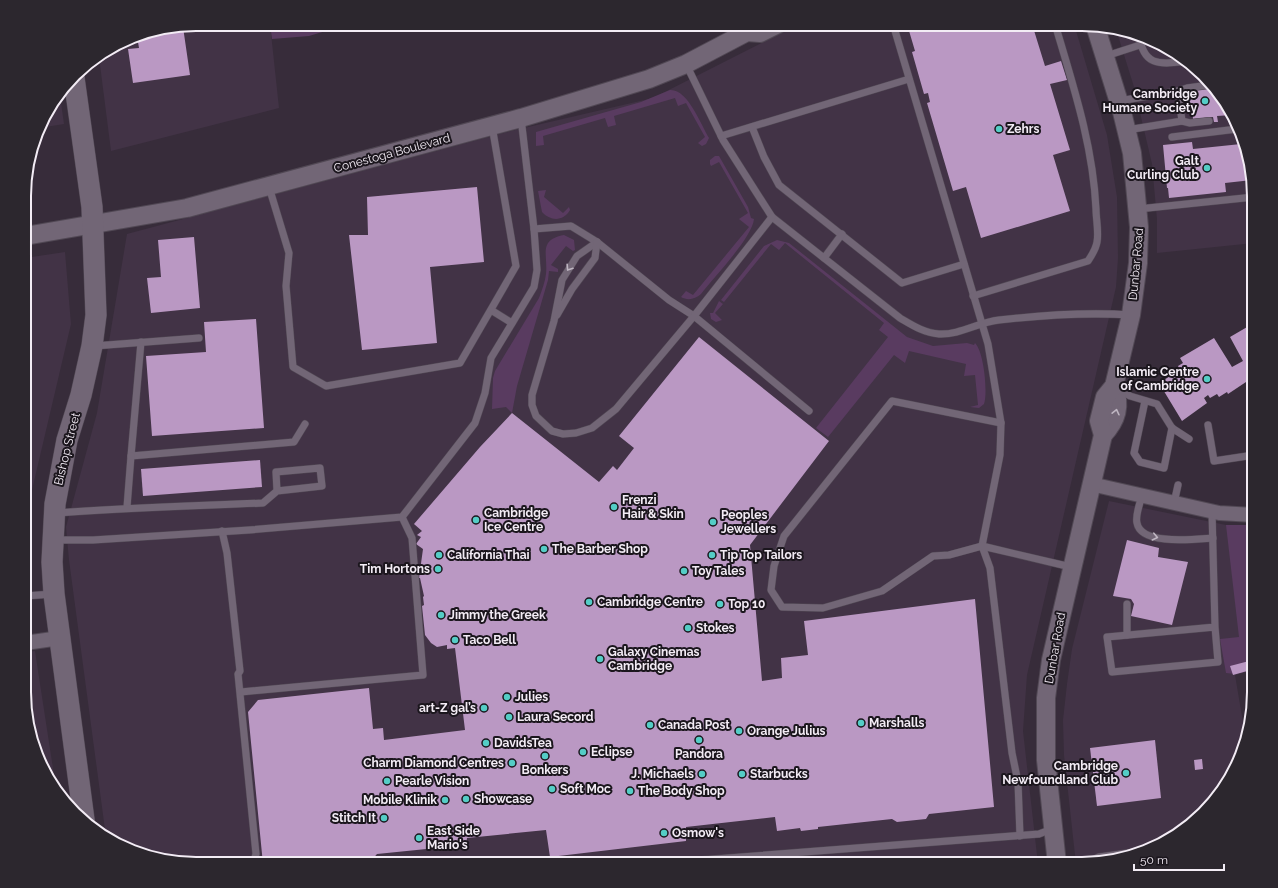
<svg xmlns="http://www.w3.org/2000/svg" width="1278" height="888" font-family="Raleway,sans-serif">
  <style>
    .built { fill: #423346 }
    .green { fill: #593b60 }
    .building { fill: #ba98c3 }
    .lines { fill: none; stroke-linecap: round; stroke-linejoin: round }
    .service-casing { stroke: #514854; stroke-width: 8 }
    .minor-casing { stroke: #514854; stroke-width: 16 }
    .tertiary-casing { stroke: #514854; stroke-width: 20 }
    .secondary-casing { stroke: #514854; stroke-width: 22 }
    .service { stroke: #726676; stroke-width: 7 }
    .minor { stroke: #726676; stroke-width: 14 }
    .tertiary { stroke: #726676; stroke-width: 18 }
    .secondary { stroke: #726676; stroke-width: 21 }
    .oneway { stroke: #bfb6c2 }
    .poi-dot { fill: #54cdc6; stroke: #1b161d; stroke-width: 1.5 }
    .labels { text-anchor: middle; stroke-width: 4; stroke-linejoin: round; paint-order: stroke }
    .poi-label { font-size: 12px; font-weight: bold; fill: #f3ecf5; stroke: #1b161d; text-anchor: start }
    .street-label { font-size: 12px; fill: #f3ecf5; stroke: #1b161d }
    .rim { fill: none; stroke: #f3ecf5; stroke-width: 2 }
  </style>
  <rect width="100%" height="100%" fill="#372c3a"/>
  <g class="built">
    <path d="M196 24H270L279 108 111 151 99 57 131 37Z"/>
    <path d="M799 24H1074L1107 135 1117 197 1118 258 1116 287 1027 675 1023 731 1038 864H185L141 855 106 837 69 560 66 527 97 413 127 234 511 131 653 98Z"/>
    <path d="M1116 29 1137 33 1186 59 1231 110 1254 185V243L1157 253V219L1152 164 1134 87Z"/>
    <path d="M60 96 64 124 39 128 42 120Z"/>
    <path d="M65 252 71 324 28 507 31 625 25 626V258Z"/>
    <path d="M1109 501 1226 525H1254V670L1235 675 1246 740 1245 747 1219 796 1158 846 1076 864 1064 755 1063 720 1067 684 1072 649Z"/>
    <path d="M35 651 56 788 47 778 25 714V652Z"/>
  </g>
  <g class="green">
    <path d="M270 24H349L309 36 272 39Z"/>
    <path d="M670 90C688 89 701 125 709 138L706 144 702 146 698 143 705 137 686 103 678 106 675 98 614 116 616 125 608 127 605 118 543 136 544 145 536 146V132L641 102Z"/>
    <path d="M715 156H719L748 207 751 218 754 219C752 238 714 277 701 294 695 299 688 301 681 297L686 291 693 295 749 227 739 219 748 213 719 162 711 166 710 164V160Z"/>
    <path d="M546 190 544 197 563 213 569 207 570 210C563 222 550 221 542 212L538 191Z"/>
    <path d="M564 235 574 240 575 250 573 251 566 246 551 265 558 269V272L549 271 548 280 517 386 512 413 506 407 492 409 493 378 495 371 539 298C542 290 545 282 546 274 548 254 538 240 564 235Z"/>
    <path d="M777 240 789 243 907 337 933 346 967 343 974 345 975 343C984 352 988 393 984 404L979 408 970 407 978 405 975 375 964 376 966 364 909 351 905 363 894 355 828 437 816 428 888 337 879 330 884 323 785 243 779 250 771 244 724 302 721 300 764 246Z"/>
    <path d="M719 301 723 304 715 313 722 320 716 322 711 319 710 313H713Z"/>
    <path d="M1226 525H1254V670L1235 674 1226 673 1220 639 1239 637Z"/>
  </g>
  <g class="building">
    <path d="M907 24H1032L1045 66 1061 61 1067 80 1050 84 1070 150 1053 155 1070 211 981 238 966 187 953 191 927 103 930 102 928 93 924 94 912 52 915 51Z"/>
    <path d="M183 27 190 75 133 83 128 49 139 48 137 36Z"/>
    <path d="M1154 42 1165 48 1155 49Z"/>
    <path d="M1212 88 1231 110 1232 115 1217 116 1218 122H1214L1213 117 1193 119 1192 107H1189L1188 94H1190V91Z"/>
    <path d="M1192 142 1193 149 1241 144 1252 180 1225 183 1226 192 1169 198 1168 188H1167L1163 145Z"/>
    <path d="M477 187 484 262 430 267 437 343 362 350 349 235H368L367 197Z"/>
    <path d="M194 237 200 308 151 313 147 278 161 277 158 240Z"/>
    <path d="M256 319 264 428 152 436 146 356 206 352 204 322Z"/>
    <path d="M1254 323V388L1249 380 1228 394 1227 392 1219 397 1217 394 1210 398 1208 395 1204 398 1207 403 1182 421 1159 383 1180 370 1178 366 1183 363 1180 358 1214 338 1232 367 1243 361 1230 337Z"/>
    <path d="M699 337 829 441 750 545 762 681 782 678 781 658 808 655 804 621 975 599 994 807 929 814 926 819 897 822 892 819 818 827V829L801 831 800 828 777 831 775 817 686 827V841L550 857 546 830 467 838 466 845 377 854 368 864H263L248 712 258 700 369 688 373 729 383 728 384 740 465 730 455 648 447 649V645L437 647 431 643 425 635 422 606 424 605 423 597 424 596 420 578H419L423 549 416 544 421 537 417 535 422 531 414 524 480 447 512 413 599 482 613 466 617 470 634 448 619 436Z"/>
    <path d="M260 460 262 487 143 496 141 469Z"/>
    <path d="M1127 540 1159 548 1158 557 1188 562 1172 625 1131 616 1134 604 1131 599 1113 596Z"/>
    <path d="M1253 660 1254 669 1233 675 1230 666Z"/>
    <path d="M1155 740 1161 798 1097 806 1090 748Z"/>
    <path d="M1202 759 1203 769 1195 770 1194 760Z"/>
  </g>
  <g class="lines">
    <defs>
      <g id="service">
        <path d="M893 24 988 344 1001 423 1000 455 982 546 990 568 1012 753 1018 782 1020 836"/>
        <path d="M1139 34C1143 68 1161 64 1188 61"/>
        <path d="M1106 56 1140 45"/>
        <path d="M686 64 723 140 772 217 900 318C912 325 924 333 939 334 960 335 979 322 999 320 1043 315 1087 312 1131 315"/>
        <path d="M1178 91 1187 88 1209 85"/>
        <path d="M1119 101 1178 91 1182 121 1127 130"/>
        <path d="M1182 121 1190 123 1209 121"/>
        <path d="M752 127 764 157 779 185 902 283 964 264"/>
        <path d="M721 136 909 79"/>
        <path d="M1172 137 1237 129"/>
        <path d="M269 187 289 253 286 286 293 367 326 386 460 363 516 266 492 126"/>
        <path d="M1138 209 1254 197"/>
        <path d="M534 229 571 226 597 242 669 300 694 316 809 411"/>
        <path d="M597 242 577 256 562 280 554 321 532 395V405L536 416 552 431 563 434 576 433 592 428 616 409 694 316 772 217"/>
        <path d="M824 258 842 234"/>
        <path d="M973 296 1088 261C1092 255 1096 249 1097 242 1099 232 1096 219 1096 209 1093 145 1073 85 1055 24"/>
        <path d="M491 310 512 323"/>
        <path d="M557 315 572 289 595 258 597 242"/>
        <path d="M141 342 131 456 294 442 305 424"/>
        <path d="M94 346 199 338"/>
        <path d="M1117 388 1130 396 1157 404 1172 428 1189 439"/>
        <path d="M1145 401 1134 453 1140 462 1164 468 1172 428"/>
        <path d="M1001 423 892 401 784 536 774 566 771 590 782 607 823 608 882 591 933 556 949 555 982 546 1071 567"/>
        <path d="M1208 425 1214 461 1254 455"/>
        <path d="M1142 495C1140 504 1135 515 1137 523 1141 546 1196 539 1213 538"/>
        <path d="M1174 503 1178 485"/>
        <path d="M127 507 131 456"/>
        <path d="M1212 512 1215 627 1107 637 1112 672 1218 662 1215 627"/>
        <path d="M57 513C125 508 194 506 263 503L277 491 322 486 320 468 276 472 277 491"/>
        <path d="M222 531 227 553 240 671 238 674 256 854 253 864"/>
        <path d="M54 540H93L249 530 402 517 475 423 485 393 491 358 534 287 537 270 534 229 521 118"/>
        <path d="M25 596 53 594"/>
        <path d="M1127 604V635"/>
        <path d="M241 692 423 675 412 538 402 517"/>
        <path d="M1086 863 1099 857 1128 853"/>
        <path d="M192 864H207"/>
        <path d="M649 864 1039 834 1052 829"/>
      </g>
      <g id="minor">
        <path d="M1091 484 1219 513 1254 515"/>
        <path d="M25 643 60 638"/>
      </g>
      <g id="tertiary">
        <path d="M25 236 187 208 521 118 649 79 686 64 747 32 760 33 778 24"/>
        <path d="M1103 435C1117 420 1121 406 1114 386"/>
        <path d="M1057 864 1046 760V698L1051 660 1103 435 1099 421 1105 397 1114 386 1131 315 1138 263 1139 227 1132 153 1122 112 1095 25"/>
      </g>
      <path id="secondary" d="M74 78 92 207 96 315 92 346 81 395 67 440 55 504 52 562 54 594 84 820"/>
    </defs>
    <use href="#service" class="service-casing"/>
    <use href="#minor" class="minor-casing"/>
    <use href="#tertiary" class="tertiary-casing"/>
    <use href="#secondary" class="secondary-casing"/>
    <use href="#service" class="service"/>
    <use href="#minor" class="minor"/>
    <use href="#tertiary" class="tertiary"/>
    <use href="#secondary" class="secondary"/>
  </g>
  <defs><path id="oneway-chevron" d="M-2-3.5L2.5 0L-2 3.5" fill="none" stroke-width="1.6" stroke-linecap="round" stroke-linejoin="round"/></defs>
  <g class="oneway">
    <use href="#oneway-chevron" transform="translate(569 268) rotate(123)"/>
    <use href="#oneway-chevron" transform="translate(1116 412) rotate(-77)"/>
    <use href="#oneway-chevron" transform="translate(1155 537) rotate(13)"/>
  </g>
  <g class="poi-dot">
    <circle cx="1205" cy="101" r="4"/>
    <circle cx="999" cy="129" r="4"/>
    <circle cx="1207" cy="168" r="4"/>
    <circle cx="1207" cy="379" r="4"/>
    <circle cx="614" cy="507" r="4"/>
    <circle cx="476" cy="520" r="4"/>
    <circle cx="713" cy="522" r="4"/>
    <circle cx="544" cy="549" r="4"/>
    <circle cx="439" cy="555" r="4"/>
    <circle cx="712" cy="555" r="4"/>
    <circle cx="438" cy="569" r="4"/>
    <circle cx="684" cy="571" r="4"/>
    <circle cx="589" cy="602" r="4"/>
    <circle cx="720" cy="604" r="4"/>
    <circle cx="441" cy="615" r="4"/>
    <circle cx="688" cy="628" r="4"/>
    <circle cx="455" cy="640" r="4"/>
    <circle cx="600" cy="659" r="4"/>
    <circle cx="507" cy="697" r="4"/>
    <circle cx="484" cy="708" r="4"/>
    <circle cx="509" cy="717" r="4"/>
    <circle cx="861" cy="723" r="4"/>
    <circle cx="650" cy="725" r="4"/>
    <circle cx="739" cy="731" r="4"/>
    <circle cx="699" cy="740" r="4"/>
    <circle cx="486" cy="743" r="4"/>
    <circle cx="583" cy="752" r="4"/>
    <circle cx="545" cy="756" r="4"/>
    <circle cx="512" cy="763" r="4"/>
    <circle cx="1126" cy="773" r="4"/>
    <circle cx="702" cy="774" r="4"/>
    <circle cx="742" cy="774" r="4"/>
    <circle cx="387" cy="781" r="4"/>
    <circle cx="552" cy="789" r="4"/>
    <circle cx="630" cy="791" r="4"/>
    <circle cx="466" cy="799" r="4"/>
    <circle cx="445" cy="800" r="4"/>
    <circle cx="384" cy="818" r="4"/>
    <circle cx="664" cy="833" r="4"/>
    <circle cx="419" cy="838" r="4"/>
  </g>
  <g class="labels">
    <g class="poi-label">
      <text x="1197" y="98" text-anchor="end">Cambridge<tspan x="1197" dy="14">Humane Society</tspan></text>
      <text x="1007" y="133">Zehrs</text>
      <text x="1199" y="165" text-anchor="end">Galt<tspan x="1199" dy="14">Curling Club</tspan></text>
      <text x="1199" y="376" text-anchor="end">Islamic Centre<tspan x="1199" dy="14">of Cambridge</tspan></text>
      <text x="622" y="504">Frenzi<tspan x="622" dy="14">Hair &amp; Skin</tspan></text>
      <text x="484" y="517">Cambridge<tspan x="484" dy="14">Ice Centre</tspan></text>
      <text x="721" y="519">Peoples<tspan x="721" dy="14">Jewellers</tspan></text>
      <text x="552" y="553">The Barber Shop</text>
      <text x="447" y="559">California Thai</text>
      <text x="720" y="559">Tip Top Tailors</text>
      <text x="430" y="573" text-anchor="end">Tim Hortons</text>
      <text x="692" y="575">Toy Tales</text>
      <text x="597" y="606">Cambridge Centre</text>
      <text x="728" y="608">Top 10</text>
      <text x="449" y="619">Jimmy the Greek</text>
      <text x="696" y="632">Stokes</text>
      <text x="463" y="644">Taco Bell</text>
      <text x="608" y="656">Galaxy Cinemas<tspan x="608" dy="14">Cambridge</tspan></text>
      <text x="515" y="701">Julies</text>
      <text x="476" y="712" text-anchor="end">art-Z gal’s</text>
      <text x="517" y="721">Laura Secord</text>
      <text x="869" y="727">Marshalls</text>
      <text x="658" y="729">Canada Post</text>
      <text x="747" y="735">Orange Julius</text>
      <text x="494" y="747">DavidsTea</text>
      <text x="591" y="756">Eclipse</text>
      <text x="699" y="758" text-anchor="middle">Pandora</text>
      <text x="504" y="767" text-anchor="end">Charm Diamond Centres</text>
      <text x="1118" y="770" text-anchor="end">Cambridge<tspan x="1118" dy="14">Newfoundland Club</tspan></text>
      <text x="545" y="774" text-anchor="middle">Bonkers</text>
      <text x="694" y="778" text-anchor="end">J. Michaels</text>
      <text x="750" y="778">Starbucks</text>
      <text x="395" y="785">Pearle Vision</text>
      <text x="560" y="793">Soft Moc</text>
      <text x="638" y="795">The Body Shop</text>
      <text x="474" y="803">Showcase</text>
      <text x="437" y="804" text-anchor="end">Mobile Klinik</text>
      <text x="376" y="822" text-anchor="end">Stitch It</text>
      <text x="427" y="835">East Side<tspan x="427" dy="14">Mario's</tspan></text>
      <text x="672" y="837">Osmow's</text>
    </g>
    <g class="street-label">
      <text transform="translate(392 153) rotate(-15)" y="4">Conestoga Boulevard</text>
      <text transform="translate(1136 264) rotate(-85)" y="4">Dunbar Road</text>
      <text transform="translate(67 449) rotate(-76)" y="4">Bishop Street</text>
      <text transform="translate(1055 648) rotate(-80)" y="4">Dunbar Road</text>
    </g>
  </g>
  <path d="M0 0H1278V888H0ZM196 31H1082A165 165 0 0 1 1247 196V692A165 165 0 0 1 1082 857H196A165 165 0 0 1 31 692V196A165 165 0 0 1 196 31Z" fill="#2c272e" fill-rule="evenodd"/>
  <path class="rim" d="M196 31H1082A165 165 0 0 1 1247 196V692A165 165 0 0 1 1082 857H196A165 165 0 0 1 31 692V196A165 165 0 0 1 196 31Z"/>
  <path d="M1134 864v6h90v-6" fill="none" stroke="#f3ecf5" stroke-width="2"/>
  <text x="1140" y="864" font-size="12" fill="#f3ecf5" stroke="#1b161d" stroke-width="3" paint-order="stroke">50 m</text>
</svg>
